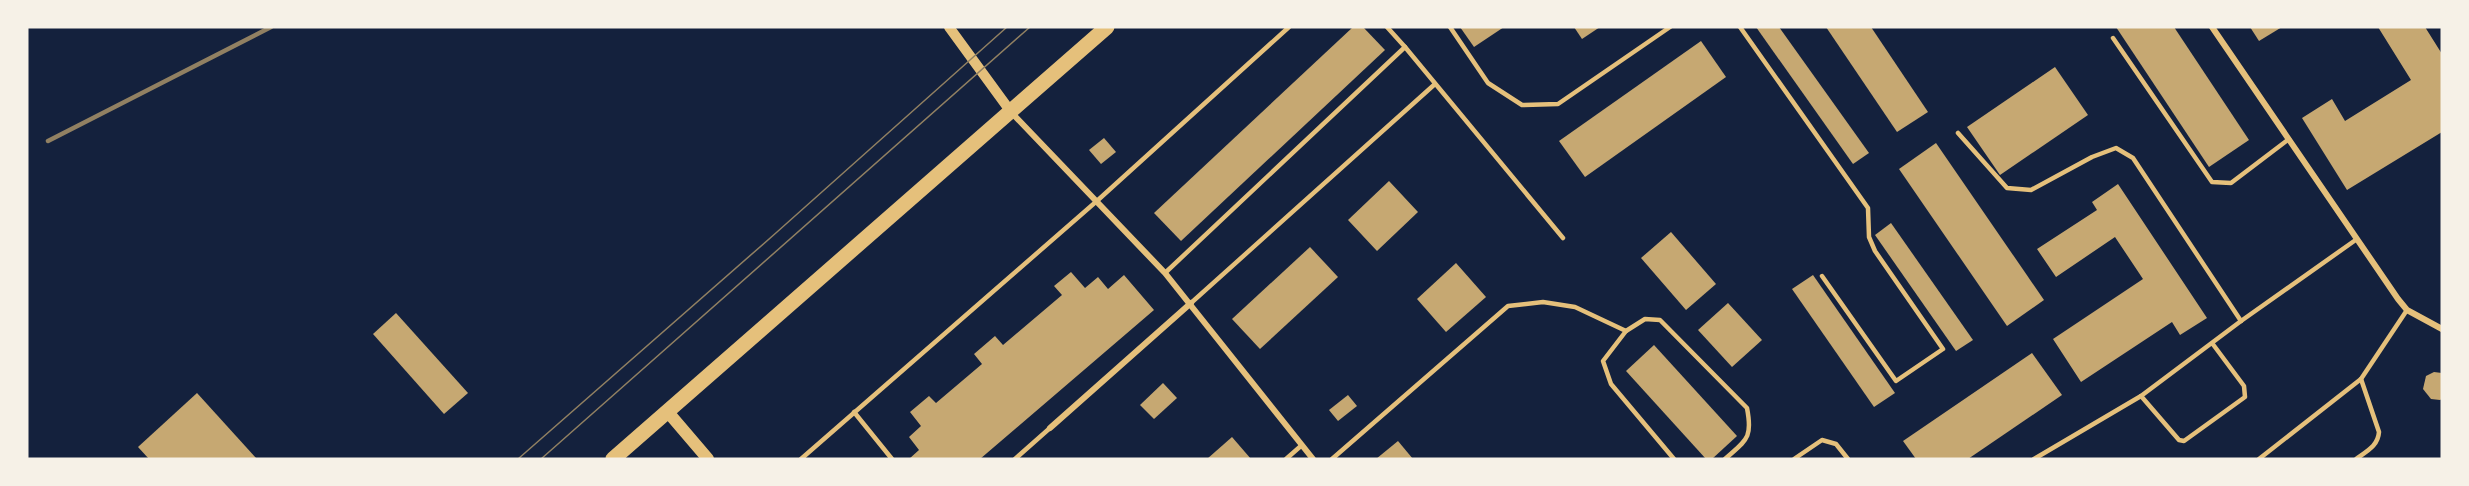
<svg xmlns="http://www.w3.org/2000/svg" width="2469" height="486" font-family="Barlow,sans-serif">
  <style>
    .building { fill: #c6a872 }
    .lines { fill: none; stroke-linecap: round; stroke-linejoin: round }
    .service { stroke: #e5c07b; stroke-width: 4.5 }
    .minor { stroke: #e5c07b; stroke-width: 6 }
    .tertiary { stroke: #e5c07b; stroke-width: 10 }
    .secondary { stroke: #e5c07b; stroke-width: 12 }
    .primary { stroke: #e5c07b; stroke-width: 15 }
    .tram { stroke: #918062; stroke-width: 1.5 }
    .rail { stroke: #918062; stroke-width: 4.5 }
  </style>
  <rect width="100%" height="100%" fill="#14213d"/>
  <g class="building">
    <path d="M1353 27H1363L1385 50 1181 241 1154 213Z"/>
    <path d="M1460 27H1504L1474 47Z"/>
    <path d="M1574 27H1600L1582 39Z"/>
    <path d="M1756 27H1779L1869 153 1853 164Z"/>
    <path d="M1826 27H1871L1928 112 1897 132Z"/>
    <path d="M2116 27H2174L2249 140 2209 167Z"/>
    <path d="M2250 27H2282L2259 41Z"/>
    <path d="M2378 27H2425L2442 54V132L2347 190 2302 118 2332 99 2345 121 2411 80Z"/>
    <path d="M1701 41 1726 77 1585 177 1559 141Z"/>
    <path d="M2055 67 2088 115 2000 175 1967 127Z"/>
    <path d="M1104 138 1116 152 1101 164 1089 150Z"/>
    <path d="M1936 143 2044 300 2007 326 1899 169Z"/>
    <path d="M1389 181 1418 212 1377 251 1348 220Z"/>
    <path d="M2118 184 2207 318 2180 335 2172 322 2081 382 2053 339 2143 279 2115 237 2056 277 2037 249 2097 210 2092 202Z"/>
    <path d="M1891 223 1973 340 1956 351 1875 235Z"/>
    <path d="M1671 232 1716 284 1686 310 1641 258Z"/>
    <path d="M1310 247 1338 277 1260 349 1232 319Z"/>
    <path d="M1456 263 1486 297 1446 332 1417 299Z"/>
    <path d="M1071 272 1085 288 1098 277 1108 289 1124 275 1154 310 980 459H909L919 450 909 437 921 426 910 412 929 396 936 403 982 364 974 354 995 336 1003 345 1062 295 1054 286Z"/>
    <path d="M1813 275 1895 393 1874 407 1792 289Z"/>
    <path d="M1728 303 1762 340 1732 367 1698 330Z"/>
    <path d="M396 313 468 393 444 414 373 334Z"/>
    <path d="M1654 345 1737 436 1712 459H1706L1626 371Z"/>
    <path d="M2032 353 2062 395 1968 459H1916L1903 441Z"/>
    <path d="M2434 372 2442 373V399L2440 400 2431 399 2423 389 2426 376Z"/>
    <path d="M1163 383 1177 398 1154 419 1140 405Z"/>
    <path d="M197 393 257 459H149L138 447Z"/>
    <path d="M1348 395 1357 406 1338 421 1329 410Z"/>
    <path d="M1232 437 1251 459H1207Z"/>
    <path d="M1398 441 1413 459H1376Z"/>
  </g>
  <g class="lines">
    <g class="service">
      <path d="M1450 27 1488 83 1522 105 1558 104 1670 27"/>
      <path d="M1740 27 1868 208 1869 237 1875 251 1943 349 1896 381 1822 276"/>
      <path d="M2113 38 2212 182 2231 183 2289 139"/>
      <path d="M1405 47 1563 238"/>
      <path d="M1958 133 2007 188 2031 190 2092 157 2116 148 2133 158 2241 321"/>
      <path d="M1165 273 1405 47 1387 27"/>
      <path d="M1191 303 1435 84"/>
      <path d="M1626 331 1603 361 1611 384 1674 459"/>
      <path d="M2212 343 2244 386 2245 397 2184 441 2179 440 2141 396 2241 321 2357 239"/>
      <path d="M854 412 892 459"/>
      <path d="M801 459 1098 200 1289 27"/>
      <path d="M1015 459 1050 428"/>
      <path d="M1286 459 1302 445"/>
      <path d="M1332 459 1508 306 1543 302 1575 307 1626 331 1645 319 1660 320 1747 408C1753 439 1746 440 1725 459"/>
      <path d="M1794 459 1822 440 1836 444 1848 459"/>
      <path d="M2034 459 2141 396"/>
      <path d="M2259 459 2361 379 2407 310"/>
      <path d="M2356 459C2367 451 2378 446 2379 432L2361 379"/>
    </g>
    <g class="minor">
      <path d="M2212 27 2398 299 2407 310 2442 329"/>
      <path d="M1011 112 1165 273 1313 459"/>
      <path d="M1050 428 1191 303"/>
    </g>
    <path class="tertiary" d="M949 27 1011 112"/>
    <path class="secondary" d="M667 411 708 459"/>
    <path class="primary" d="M613 459 1107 27"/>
    <g class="tram">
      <path d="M518 459 777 232 1007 27"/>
      <path d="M541 459 1030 27"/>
    </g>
    <path class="rail" d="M48 141 271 27"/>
  </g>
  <rect width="2469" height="486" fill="none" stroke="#f6f1e7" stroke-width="57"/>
</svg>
